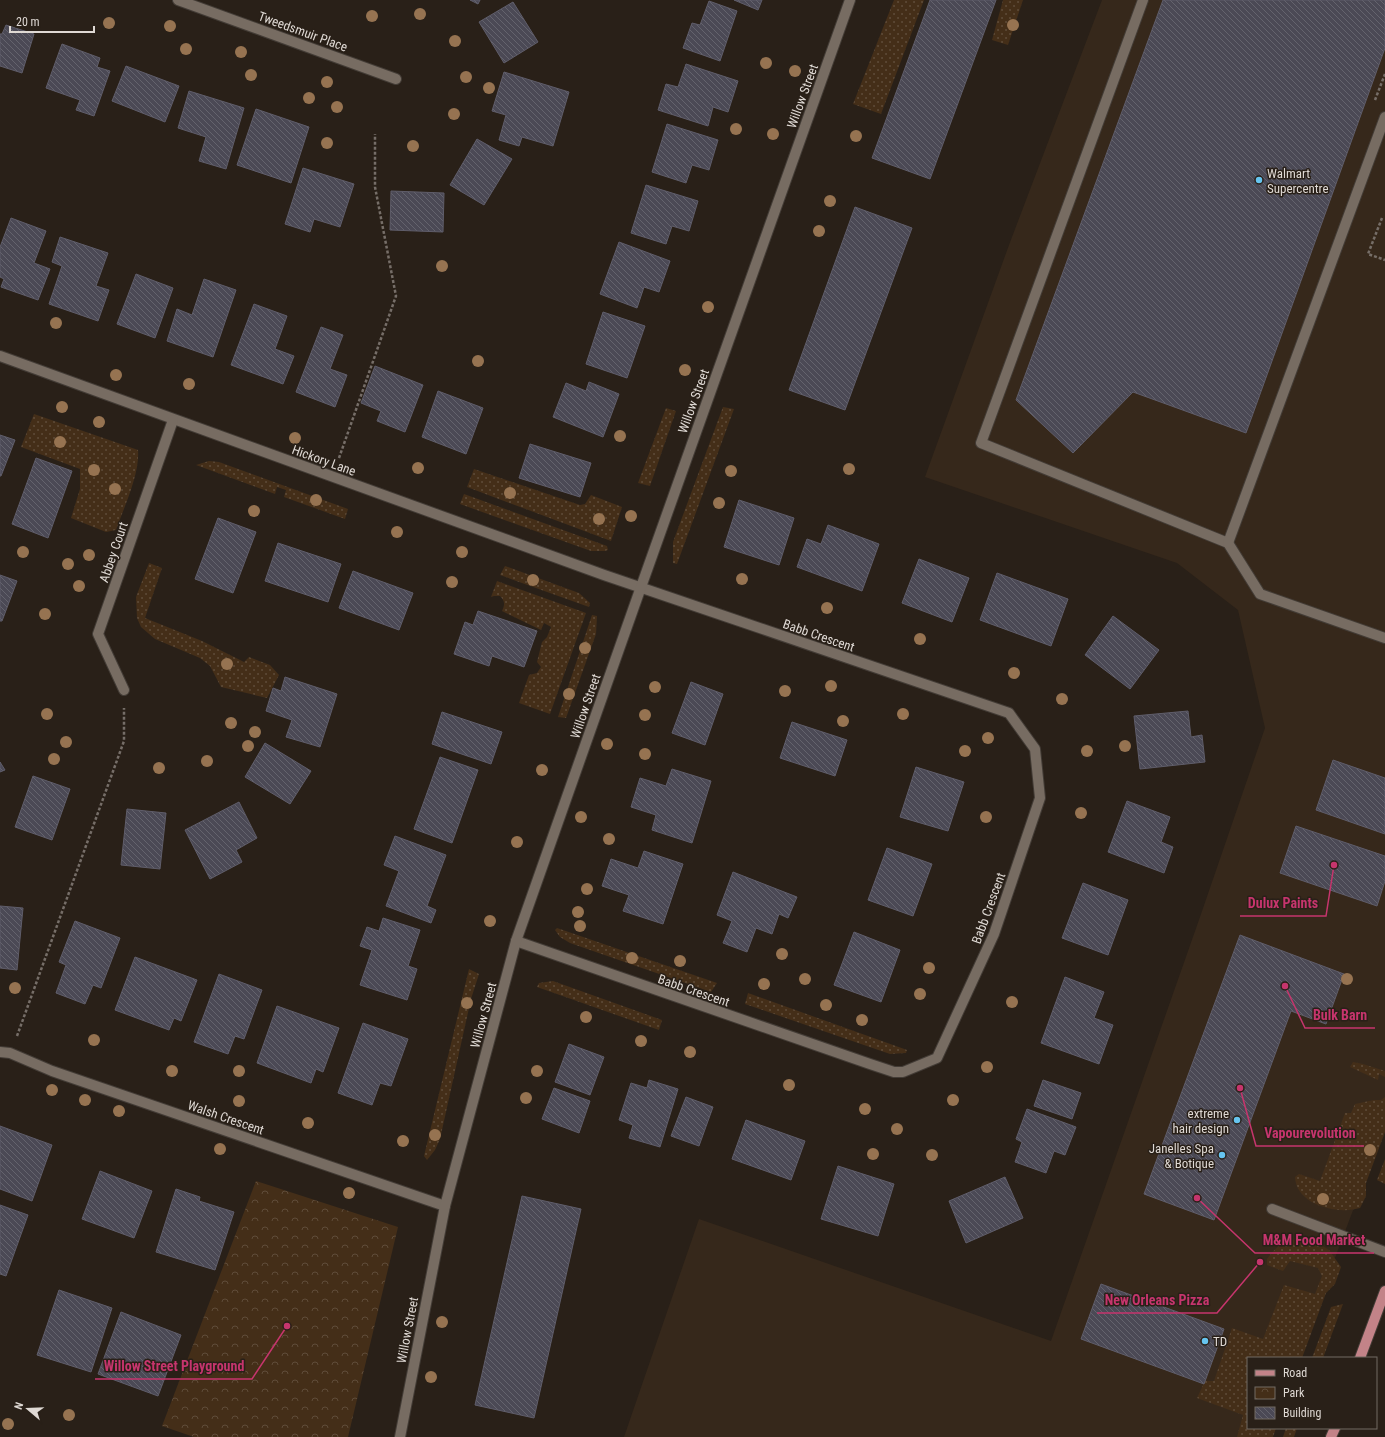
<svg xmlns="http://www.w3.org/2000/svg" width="1385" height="1437" font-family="'Roboto Condensed',sans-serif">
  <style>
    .built { fill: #36281b }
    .grass { fill: url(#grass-dots) }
    .park { fill: url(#park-crowns) }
    .building { fill: url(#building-back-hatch); stroke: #5f5d6a }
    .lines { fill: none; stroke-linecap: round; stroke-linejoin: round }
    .minor-casing { stroke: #433c36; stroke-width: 12 }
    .major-casing { stroke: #433c36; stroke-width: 12 }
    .path { stroke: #766e68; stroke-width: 2.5; stroke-dasharray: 3 2; stroke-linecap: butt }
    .minor { stroke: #776c62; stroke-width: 10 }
    .major { stroke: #c38388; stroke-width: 10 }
    .tree { fill: #967351 }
    .poi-dot { fill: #66c4ef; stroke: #292018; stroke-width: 1.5 }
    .labels { text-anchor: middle; stroke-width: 3; stroke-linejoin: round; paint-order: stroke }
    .street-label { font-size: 13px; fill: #dfd9d4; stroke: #292018 }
    .poi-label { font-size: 13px; fill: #dfd9d4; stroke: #292018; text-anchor: start }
    .leader { fill: none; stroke: #c6356d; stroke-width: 1.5 }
    .callout-dot { fill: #c6356d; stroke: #292018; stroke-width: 1.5 }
    .callout-label { font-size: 14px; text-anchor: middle; font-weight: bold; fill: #c6356d; stroke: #292018; stroke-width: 3; stroke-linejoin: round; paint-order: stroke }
  </style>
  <defs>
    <pattern id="grass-dots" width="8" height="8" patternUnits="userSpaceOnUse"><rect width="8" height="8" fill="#442e18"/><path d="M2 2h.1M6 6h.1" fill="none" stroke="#5f4c39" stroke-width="1.8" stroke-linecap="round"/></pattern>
    <pattern id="park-crowns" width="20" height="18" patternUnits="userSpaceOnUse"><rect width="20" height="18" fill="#442e18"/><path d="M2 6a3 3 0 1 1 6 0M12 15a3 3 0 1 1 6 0" fill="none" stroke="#5f4c39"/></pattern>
    <pattern id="building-back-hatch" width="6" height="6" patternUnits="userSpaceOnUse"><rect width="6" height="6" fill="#4b4955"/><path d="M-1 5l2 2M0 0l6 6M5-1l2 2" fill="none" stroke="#64636d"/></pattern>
  </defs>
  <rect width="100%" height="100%" fill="#292018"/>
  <path class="built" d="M1102 0H1385V1126L1297 1358H1248V1428L1267 1437H624L699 1219 1051 1341 1200 917 1265 728 1238 610 1177 563 925 477 1009 245Z"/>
  <g class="grass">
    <path d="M894 0H924L881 114 853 104Z"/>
    <path d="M1003 0H1023L1008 45 992 40Z"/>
    <path d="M723 407 734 409 677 564 673 563V542Z"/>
    <path d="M666 408 676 411 650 486 638 483Z"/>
    <path d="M34 414 138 450C140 474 124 507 116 530L106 532 71 518 80 489V469L21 447Z"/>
    <path d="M209 461 219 462 348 509 345 519 284 497 286 490 277 487 275 494 196 465Z"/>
    <path d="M474 469 580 505 585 504 591 495 622 507 611 541 467 487Z"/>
    <path d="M464 494 607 546 608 550 605 551H591L460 504Z"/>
    <path d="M149 563 162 568 145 618 202 641 244 662 249 657 270 665 279 675 267 698 221 687 210 666 200 658 155 639 141 627 137 618 136 597Z"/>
    <path d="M505 566 579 593 590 603 589 607 500 575Z"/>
    <path d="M497 581 586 613 550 714 519 703 529 675 537 673 541 667 537 662 542 642 547 637 551 627 544 623 541 630 502 611C505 605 505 601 500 596H494L491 597Z"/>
    <path d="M592 615 597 616 596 634 566 718 558 717Z"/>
    <path d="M557 928 717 983 711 992 570 943 560 937 555 930Z"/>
    <path d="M469 969 479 974 471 999 440 1139 435 1150 427 1160 424 1156Z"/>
    <path d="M553 981 662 1020 659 1030 537 987 539 983Z"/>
    <path d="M748 993 907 1050 906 1053 890 1054 745 1004Z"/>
    <path d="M1353 1062 1363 1064 1385 1071V1077L1379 1074 1378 1080 1350 1067Z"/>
    <path d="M1385 1097V1132L1366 1183V1196L1360 1208C1354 1209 1347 1211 1341 1210 1321 1209 1296 1199 1295 1177L1299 1174 1320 1181 1345 1113H1351L1355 1104 1374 1100H1381Z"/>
    <path d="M1385 1159V1184L1377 1180Z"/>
    <path d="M1305 1238 1318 1243 1329 1250 1341 1267 1335 1284 1326 1293 1302 1358H1248V1428H1276L1273 1437H1237L1243 1415 1197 1398 1205 1381H1214L1232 1328 1263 1339 1284 1285 1315 1294 1322 1276 1318 1268 1290 1261 1283 1271 1267 1265V1259C1279 1243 1285 1241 1305 1238Z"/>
    <path d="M1343 1304 1323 1358H1312L1331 1307Z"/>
    <path d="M1286 1428H1297L1294 1437H1283Z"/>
  </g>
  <path class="park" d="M256 1181 398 1227 348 1437H194L162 1426Z"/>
  <g class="building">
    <path d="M470 0H480L478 4Z"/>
    <path d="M734 0H762L758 10Z"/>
    <path d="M930 0H996L930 179 872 158Z"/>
    <path d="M1163 0H1385V48L1246 433 1133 392 1073 453 1016 400Z"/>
    <path d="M709 1 737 11 720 61 683 48 692 23 700 25Z"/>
    <path d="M513 2 538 42 504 63 479 22Z"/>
    <path d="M6 25 34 34 22 73 0 66V34H2Z"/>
    <path d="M62 44 100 58 97 67 110 71 94 116 76 110 80 100 46 88Z"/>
    <path d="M686 64 738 81 728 112 713 107 708 126 658 110 666 84 678 87Z"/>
    <path d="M126 66 179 86 165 122 112 101Z"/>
    <path d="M504 72 569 92 553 146 522 137 519 146 499 140 506 115 492 111Z"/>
    <path d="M189 91 244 108 226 169 199 161 206 137 178 128Z"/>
    <path d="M256 109 309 127 291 183 237 165Z"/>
    <path d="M667 124 718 140 709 170 692 165 686 183 652 172Z"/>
    <path d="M477 139 512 159 484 205 450 185Z"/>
    <path d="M303 168 354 184 340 227 314 219 310 232 285 224Z"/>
    <path d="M646 185 698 201 689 231 672 226 666 244 631 233Z"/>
    <path d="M391 191 444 193 443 232 390 230Z"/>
    <path d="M855 207 912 228 845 410 789 390Z"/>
    <path d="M11 218 46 231 34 263 50 269 38 300 1 287 4 279 0 277V247Z"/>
    <path d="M60 237 108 253 96 286 109 290 98 321 49 304 62 266 52 262Z"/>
    <path d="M619 242 670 261 659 292 644 287 637 308 600 294Z"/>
    <path d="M136 274 173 288 155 338 117 324Z"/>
    <path d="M204 279 236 290 213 357 167 341 177 309 192 315Z"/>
    <path d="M254 304 287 316 275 349 294 356 283 384 231 365Z"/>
    <path d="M603 312 645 326 627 378 586 364Z"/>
    <path d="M321 327 343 335 330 369 347 375 335 407 296 392Z"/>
    <path d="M375 366 423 385 405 432 377 421 381 411 361 403Z"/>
    <path d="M589 382 619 394 603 437 553 417 566 383 586 391Z"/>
    <path d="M438 391 483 408 466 454 422 437Z"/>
    <path d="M0 435 15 440 1 476H0Z"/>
    <path d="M530 444 591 463 580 497 519 478Z"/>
    <path d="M36 458 72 471 48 538 12 524Z"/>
    <path d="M739 500 794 518 779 565 724 547Z"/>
    <path d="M218 518 256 532 233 593 195 579Z"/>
    <path d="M828 525 879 544 862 591 797 567 807 539 821 544Z"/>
    <path d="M278 543 341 564 328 602 265 581Z"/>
    <path d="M919 559 969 578 952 622 902 603Z"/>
    <path d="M353 571 413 593 399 630 339 608Z"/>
    <path d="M997 573 1068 599 1051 646 980 620Z"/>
    <path d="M0 575 17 581 2 621H0Z"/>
    <path d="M478 611 537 631 524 667 492 656 489 666 454 654 465 622 473 625Z"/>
    <path d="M1113 616 1159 650 1130 689 1085 655Z"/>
    <path d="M285 677 337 694 320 747 286 737 292 720 266 711 273 688 281 691Z"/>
    <path d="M691 682 723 694 705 745 672 733Z"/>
    <path d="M1188 711 1191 737 1202 735 1205 762 1140 769 1134 716Z"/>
    <path d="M442 712 502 732 491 764 432 744Z"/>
    <path d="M792 722 847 740 835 776 780 758Z"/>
    <path d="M265 743 311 771 290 804 245 777Z"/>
    <path d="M440 757 478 770 452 843 414 829Z"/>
    <path d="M1333 760 1385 778V834L1316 810Z"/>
    <path d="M0 762 5 770 0 772Z"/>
    <path d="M916 767 964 782 948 831 900 817Z"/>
    <path d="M672 769 711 781 692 843 652 830 656 815 631 807 640 778 666 786Z"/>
    <path d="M33 776 70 789 52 840 15 827Z"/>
    <path d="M1127 801 1170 817 1161 842 1173 847 1164 873 1108 852Z"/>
    <path d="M239 802 257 838 236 850 242 862 210 879 185 830Z"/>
    <path d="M127 809 166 813 160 869 121 865Z"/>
    <path d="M1296 826 1385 856V881L1377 906 1280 873Z"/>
    <path d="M395 836 446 855 427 906 436 910 431 923 386 906 399 871 384 865Z"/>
    <path d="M887 848 932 864 913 916 868 900Z"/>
    <path d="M644 851 683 864 663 924 623 911 629 895 602 886 611 859 638 868Z"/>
    <path d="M733 872 797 897 788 918 779 914 772 934 756 928 747 952 723 943 732 921 717 915Z"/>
    <path d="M1083 883 1128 900 1108 955 1062 938Z"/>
    <path d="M0 906 23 908 17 970 0 968Z"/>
    <path d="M383 918 420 930 408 966 417 969 407 1000 360 985 372 950 360 946 367 927 379 931Z"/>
    <path d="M75 921 120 938 101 988 93 985 85 1004 56 993 66 965 59 962Z"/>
    <path d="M854 932 900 950 881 1002 834 985Z"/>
    <path d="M1240 935 1344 974 1326 1024 1291 1011 1214 1220 1144 1194Z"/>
    <path d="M135 957 197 980 181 1021 174 1018 169 1030 115 1010Z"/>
    <path d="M219 974 262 990 244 1039 235 1036 228 1054 194 1042Z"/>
    <path d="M1065 977 1104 992 1094 1018 1113 1025 1099 1064 1041 1043Z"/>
    <path d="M277 1006 339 1028 323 1072 316 1069 311 1083 257 1063Z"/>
    <path d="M363 1023 408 1039 391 1086 380 1083 372 1105 338 1093Z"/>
    <path d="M569 1044 604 1057 590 1095 555 1082Z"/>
    <path d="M649 1080 678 1089 660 1147 629 1138 633 1125 619 1120 631 1083 647 1088Z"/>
    <path d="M1043 1080 1081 1093 1072 1119 1034 1106Z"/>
    <path d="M554 1088 590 1101 579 1133 542 1119Z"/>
    <path d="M686 1097 713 1107 699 1146 671 1136Z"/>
    <path d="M1027 1109 1076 1127 1065 1155 1054 1151 1046 1173 1015 1162 1022 1142 1016 1139Z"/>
    <path d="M746 1120 805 1141 791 1180 732 1159Z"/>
    <path d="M0 1126 52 1145 32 1201 0 1189Z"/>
    <path d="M838 1166 894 1184 878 1236 821 1219Z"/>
    <path d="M100 1171 152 1191 134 1238 82 1219Z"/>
    <path d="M1005 1177 1023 1218 966 1243 949 1201Z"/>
    <path d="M176 1189 200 1197 199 1201 234 1212 215 1270 156 1252Z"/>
    <path d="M522 1196 581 1209 534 1418 475 1405Z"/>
    <path d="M0 1205 28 1215 6 1276 0 1274Z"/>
    <path d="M1101 1284 1224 1329 1204 1384 1081 1339Z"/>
    <path d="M59 1290 112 1308 91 1372 37 1355Z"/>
    <path d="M121 1312 181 1335 158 1396 98 1374Z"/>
  </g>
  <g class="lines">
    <defs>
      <g id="minor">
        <path d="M178 0 396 79"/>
        <path d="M1143 0 981 443 1228 543 1260 594 1385 638"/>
        <path d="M0 356 604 575 1009 713 1035 749 1040 798 994 934 937 1058 903 1072H894L870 1064 516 941"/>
        <path d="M1228 543 1385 117"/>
        <path d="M124 690 98 634 173 420"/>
        <path d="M0 1052 10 1053 52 1071 445 1206"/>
        <path d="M1272 1209 1385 1252"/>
        <path d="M400 1437 445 1206 516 941 641 587 850 0"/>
      </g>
      <g id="major">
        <path d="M1360 1358 1385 1291"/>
        <path d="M1331 1437 1335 1428"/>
      </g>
    </defs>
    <use href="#minor" class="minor-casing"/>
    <use href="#major" class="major-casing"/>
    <g class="path">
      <path d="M1375 100 1385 74"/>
      <path d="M1382 218 1368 254 1385 260"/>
      <path d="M339 458 396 296 375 187V134"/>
      <path d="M17 1036 124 741V708"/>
    </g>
    <use href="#minor" class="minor"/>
    <use href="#major" class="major"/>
  </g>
  <g class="tree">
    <circle cx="420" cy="14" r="6"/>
    <circle cx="372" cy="16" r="6"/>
    <circle cx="109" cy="23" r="6"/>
    <circle cx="1013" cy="25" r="6"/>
    <circle cx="170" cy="26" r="6"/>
    <circle cx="455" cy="41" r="6"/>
    <circle cx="186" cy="49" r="6"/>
    <circle cx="241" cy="52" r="6"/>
    <circle cx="766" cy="63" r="6"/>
    <circle cx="795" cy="71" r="6"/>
    <circle cx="251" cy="75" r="6"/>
    <circle cx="466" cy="77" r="6"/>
    <circle cx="327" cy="82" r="6"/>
    <circle cx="489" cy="88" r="6"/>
    <circle cx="309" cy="98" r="6"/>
    <circle cx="337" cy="107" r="6"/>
    <circle cx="454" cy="114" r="6"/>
    <circle cx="736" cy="129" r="6"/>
    <circle cx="773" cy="134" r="6"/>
    <circle cx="856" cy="136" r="6"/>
    <circle cx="327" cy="143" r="6"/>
    <circle cx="413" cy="146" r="6"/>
    <circle cx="830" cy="201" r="6"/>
    <circle cx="819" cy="231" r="6"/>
    <circle cx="442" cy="266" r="6"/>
    <circle cx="708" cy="307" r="6"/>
    <circle cx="56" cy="323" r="6"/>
    <circle cx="478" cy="361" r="6"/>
    <circle cx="685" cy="370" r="6"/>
    <circle cx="116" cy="375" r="6"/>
    <circle cx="189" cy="384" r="6"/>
    <circle cx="62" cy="407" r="6"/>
    <circle cx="99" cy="422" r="6"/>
    <circle cx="620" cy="436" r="6"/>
    <circle cx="295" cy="438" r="6"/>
    <circle cx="60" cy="442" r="6"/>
    <circle cx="418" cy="468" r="6"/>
    <circle cx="849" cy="469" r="6"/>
    <circle cx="94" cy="470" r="6"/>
    <circle cx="731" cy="471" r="6"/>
    <circle cx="115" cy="489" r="6"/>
    <circle cx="510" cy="493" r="6"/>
    <circle cx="316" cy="500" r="6"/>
    <circle cx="719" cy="503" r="6"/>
    <circle cx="254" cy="511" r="6"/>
    <circle cx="631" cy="516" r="6"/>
    <circle cx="599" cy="519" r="6"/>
    <circle cx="397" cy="532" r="6"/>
    <circle cx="23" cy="552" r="6"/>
    <circle cx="462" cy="552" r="6"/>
    <circle cx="89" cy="555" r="6"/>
    <circle cx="68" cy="564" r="6"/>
    <circle cx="742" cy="579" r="6"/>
    <circle cx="533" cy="580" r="6"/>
    <circle cx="452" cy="582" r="6"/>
    <circle cx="79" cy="586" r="6"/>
    <circle cx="827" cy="608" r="6"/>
    <circle cx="45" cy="614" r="6"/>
    <circle cx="920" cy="639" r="6"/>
    <circle cx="585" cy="648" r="6"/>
    <circle cx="227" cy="664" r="6"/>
    <circle cx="1014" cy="673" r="6"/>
    <circle cx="831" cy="686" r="6"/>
    <circle cx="655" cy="687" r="6"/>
    <circle cx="785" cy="691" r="6"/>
    <circle cx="569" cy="694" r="6"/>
    <circle cx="1062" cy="699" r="6"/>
    <circle cx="47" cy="714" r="6"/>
    <circle cx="903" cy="714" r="6"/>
    <circle cx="645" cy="715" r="6"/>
    <circle cx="843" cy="721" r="6"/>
    <circle cx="231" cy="723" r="6"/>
    <circle cx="255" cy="732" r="6"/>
    <circle cx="988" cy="738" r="6"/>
    <circle cx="66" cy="742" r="6"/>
    <circle cx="607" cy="744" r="6"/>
    <circle cx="248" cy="746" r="6"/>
    <circle cx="1125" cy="746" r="6"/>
    <circle cx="965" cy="751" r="6"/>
    <circle cx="1087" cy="751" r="6"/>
    <circle cx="645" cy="754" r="6"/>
    <circle cx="54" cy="759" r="6"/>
    <circle cx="207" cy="761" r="6"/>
    <circle cx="159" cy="768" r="6"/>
    <circle cx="542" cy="770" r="6"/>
    <circle cx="1081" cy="813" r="6"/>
    <circle cx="581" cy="817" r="6"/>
    <circle cx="986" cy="817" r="6"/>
    <circle cx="609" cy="839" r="6"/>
    <circle cx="517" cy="842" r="6"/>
    <circle cx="587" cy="889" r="6"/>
    <circle cx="578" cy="912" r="6"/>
    <circle cx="490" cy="921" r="6"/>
    <circle cx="580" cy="926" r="6"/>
    <circle cx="782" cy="954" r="6"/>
    <circle cx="632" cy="958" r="6"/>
    <circle cx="680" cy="961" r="6"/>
    <circle cx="929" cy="968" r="6"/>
    <circle cx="805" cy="979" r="6"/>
    <circle cx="1347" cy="979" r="6"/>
    <circle cx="764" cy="984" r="6"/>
    <circle cx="15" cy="988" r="6"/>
    <circle cx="920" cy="994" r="6"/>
    <circle cx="1012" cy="1002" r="6"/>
    <circle cx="467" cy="1003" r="6"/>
    <circle cx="826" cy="1005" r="6"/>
    <circle cx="586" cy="1017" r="6"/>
    <circle cx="862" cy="1020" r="6"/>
    <circle cx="94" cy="1040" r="6"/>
    <circle cx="641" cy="1041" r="6"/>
    <circle cx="690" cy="1052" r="6"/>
    <circle cx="987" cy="1067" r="6"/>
    <circle cx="172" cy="1071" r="6"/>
    <circle cx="239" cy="1071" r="6"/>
    <circle cx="537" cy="1071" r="6"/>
    <circle cx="789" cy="1085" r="6"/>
    <circle cx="52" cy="1090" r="6"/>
    <circle cx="526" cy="1098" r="6"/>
    <circle cx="85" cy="1100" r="6"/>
    <circle cx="953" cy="1100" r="6"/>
    <circle cx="239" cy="1101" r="6"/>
    <circle cx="865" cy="1109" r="6"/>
    <circle cx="119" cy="1111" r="6"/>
    <circle cx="308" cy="1123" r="6"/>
    <circle cx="897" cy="1129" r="6"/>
    <circle cx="435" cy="1135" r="6"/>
    <circle cx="403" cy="1141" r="6"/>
    <circle cx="220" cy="1149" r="6"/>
    <circle cx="1370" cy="1150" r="6"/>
    <circle cx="873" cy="1154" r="6"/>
    <circle cx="932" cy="1155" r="6"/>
    <circle cx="349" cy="1193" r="6"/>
    <circle cx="1323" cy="1199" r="6"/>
    <circle cx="442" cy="1322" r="6"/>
    <circle cx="431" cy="1377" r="6"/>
    <circle cx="69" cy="1415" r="6"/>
    <circle cx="8" cy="1424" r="6"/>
  </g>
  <g class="poi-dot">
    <circle cx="1259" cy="180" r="4"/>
    <circle cx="1237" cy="1120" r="4"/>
    <circle cx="1222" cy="1155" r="4"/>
    <circle cx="1205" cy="1341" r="4"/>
  </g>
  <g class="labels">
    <g class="street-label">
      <text transform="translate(303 31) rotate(20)" y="5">Tweedsmuir Place</text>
      <text transform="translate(802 96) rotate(-70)" y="5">Willow Street</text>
      <text transform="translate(693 401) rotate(-70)" y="5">Willow Street</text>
      <text transform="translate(324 460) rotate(20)" y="5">Hickory Lane</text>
      <text transform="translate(113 552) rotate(-71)" y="5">Abbey Court</text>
      <text transform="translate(819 635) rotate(19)" y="5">Babb Crescent</text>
      <text transform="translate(585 706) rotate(-71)" y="5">Willow Street</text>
      <text transform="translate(988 908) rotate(-70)" y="5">Babb Crescent</text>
      <text transform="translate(694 990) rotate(19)" y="5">Babb Crescent</text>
      <text transform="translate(483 1015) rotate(-75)" y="5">Willow Street</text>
      <text transform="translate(226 1117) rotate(19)" y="5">Walsh Crescent</text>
      <text transform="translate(407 1330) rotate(-79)" y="5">Willow Street</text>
    </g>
    <g class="poi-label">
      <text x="1267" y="178">Walmart<tspan x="1267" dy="15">Supercentre</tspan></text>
      <text x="1229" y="1118" text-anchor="end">extreme<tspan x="1229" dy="15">hair design</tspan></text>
      <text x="1214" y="1153" text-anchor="end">Janelles Spa<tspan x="1214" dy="15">&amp; Botique</tspan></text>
      <text x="1213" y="1346">TD</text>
    </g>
  </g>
  <path class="leader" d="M1334 865L1326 916H1240M1285 986L1305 1028H1375M1240 1088L1256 1146H1364M1197 1198L1255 1253H1374M1260 1262L1217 1313H1097M287 1326L252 1379H95"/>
  <g class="callout-dot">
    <circle cx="1334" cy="865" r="4"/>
    <circle cx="1285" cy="986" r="4"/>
    <circle cx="1240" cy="1088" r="4"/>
    <circle cx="1197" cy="1198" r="4"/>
    <circle cx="1260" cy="1262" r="4"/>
    <circle cx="287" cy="1326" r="4"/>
  </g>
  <g class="callout-label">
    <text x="1283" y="908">Dulux Paints</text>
    <text x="1340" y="1020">Bulk Barn</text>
    <text x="1310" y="1138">Vapourevolution</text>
    <text x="1314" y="1245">M&amp;M Food Market</text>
    <text x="1157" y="1305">New Orleans Pizza</text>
    <text x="174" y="1371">Willow Street Playground</text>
  </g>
  <rect x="1247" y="1357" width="130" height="72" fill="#292018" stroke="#726a63"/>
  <rect x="1255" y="1370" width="20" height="6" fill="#c38388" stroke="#726a63"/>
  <text x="1283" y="1377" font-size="12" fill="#dfd9d4">Road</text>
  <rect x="1255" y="1387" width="20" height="12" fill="url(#park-crowns)" stroke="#726a63"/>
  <text x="1283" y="1397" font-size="12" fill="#dfd9d4">Park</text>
  <rect x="1255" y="1407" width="20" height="12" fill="url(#building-back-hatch)" stroke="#726a63"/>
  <text x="1283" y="1417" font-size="12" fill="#dfd9d4">Building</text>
  <g transform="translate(28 1409) rotate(289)" stroke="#292018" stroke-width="3" paint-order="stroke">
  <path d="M0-3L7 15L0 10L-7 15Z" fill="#dfd9d4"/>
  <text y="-6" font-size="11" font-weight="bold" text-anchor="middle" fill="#dfd9d4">N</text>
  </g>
  <path d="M10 26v6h84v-6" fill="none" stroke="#dfd9d4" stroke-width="2"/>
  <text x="16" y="26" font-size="12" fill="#dfd9d4" stroke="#292018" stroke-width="3" paint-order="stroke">20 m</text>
</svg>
